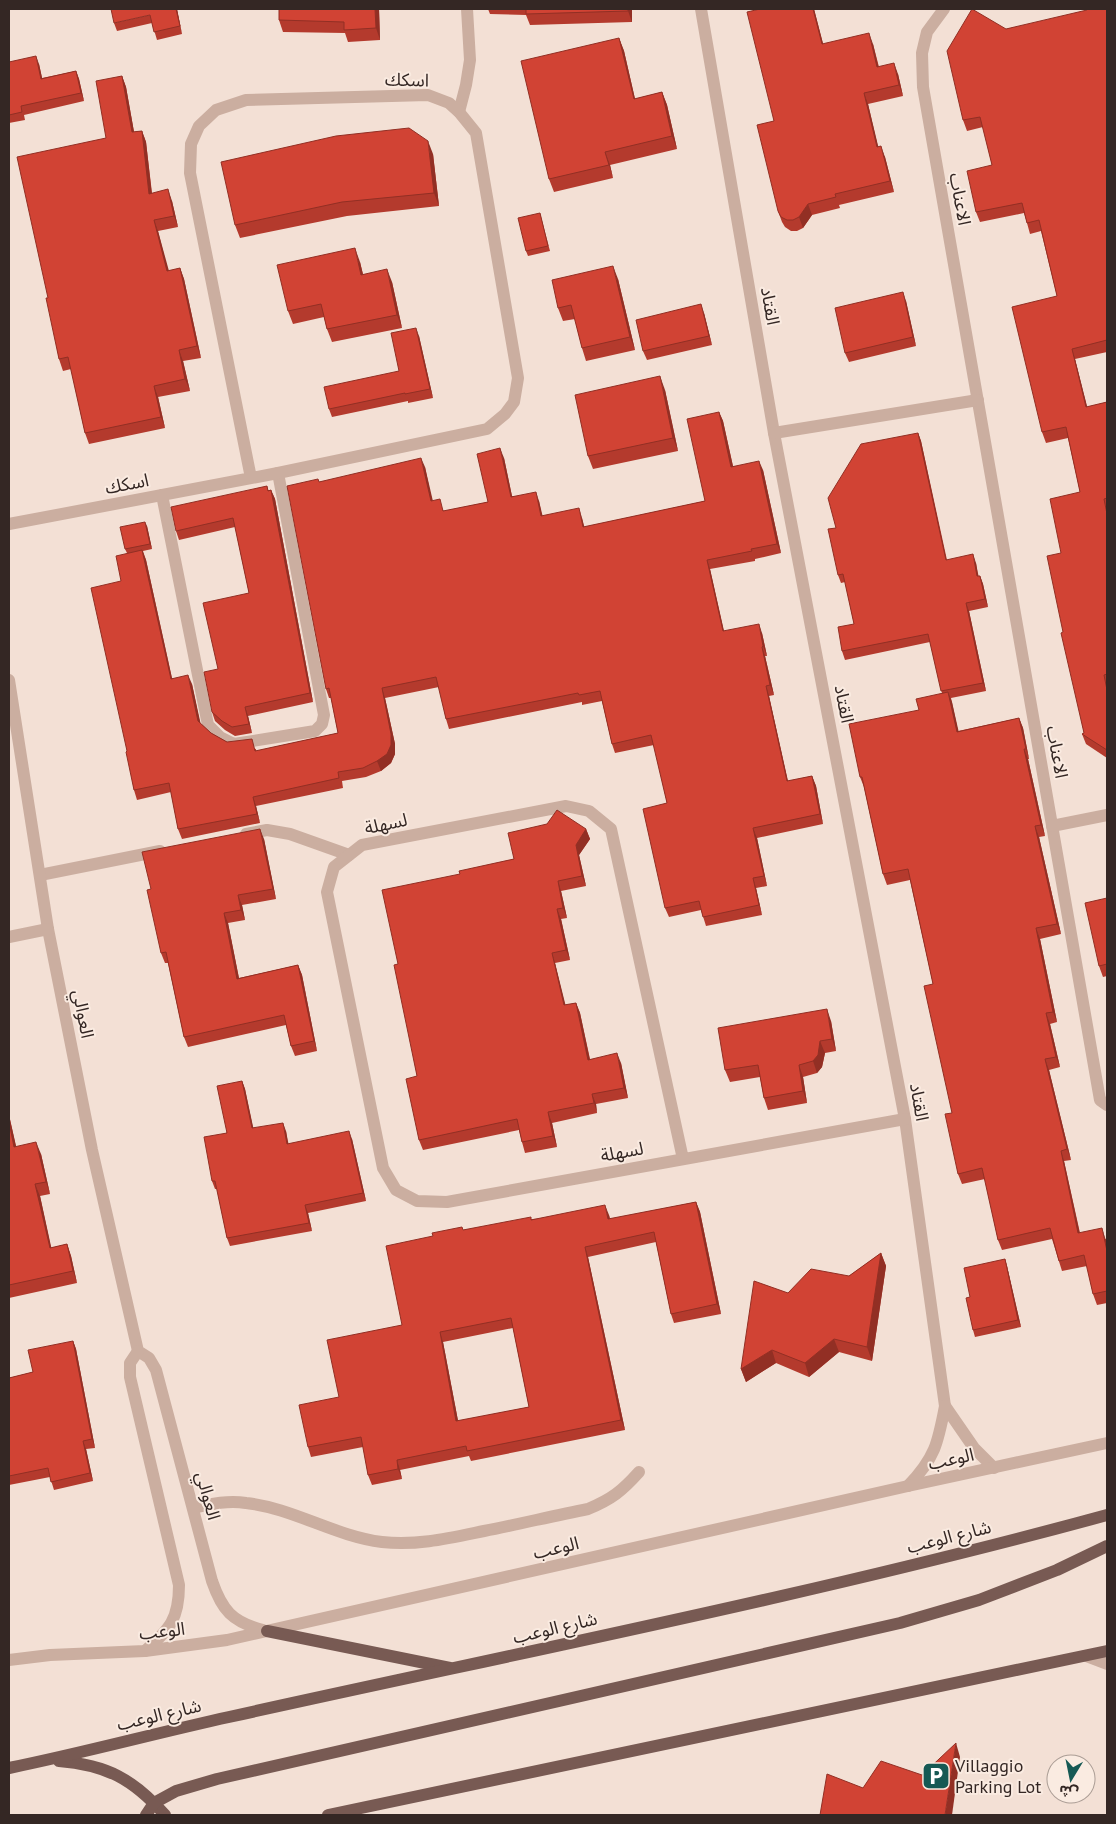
<svg xmlns="http://www.w3.org/2000/svg" width="1116" height="1824" font-family="'PT Sans','Noto Sans Arabic',sans-serif">
  <style>
    .lines { fill: none; stroke-linecap: round; stroke-linejoin: round }
    .lane { stroke: #cbaea0; stroke-width: 12 }
    .street { stroke: #cbaea0; stroke-width: 12 }
    .primary { stroke: #785a53; stroke-width: 12 }
    .wall { fill: #b43a2d; fill-rule: evenodd }
    .shaded-wall { fill: #922f24 }
    .building { fill: #d14334; stroke: #922f24; fill-rule: evenodd }
    .labels { text-anchor: middle; stroke-width: 4; stroke-linejoin: round; paint-order: stroke }
    .street-label { font-size: 18px; fill: #342724; stroke: #faebe1 }
    .poi-label { font-size: 18px; fill: #342724; stroke: #faebe1; text-anchor: start }
  </style>
  <rect width="100%" height="100%" fill="#f3e0d5"/>
  <g class="lines">
    <g class="lane">
      <path d="M459 112 466 85 470 60 467 9"/>
      <path d="M246 834 267 830 290 834 349 855"/>
      <path d="M40 875 160 851"/>
      <path d="M193 1508C211 1504 228 1500 246 1503 293 1508 334 1536 382 1542 417 1546 450 1538 484 1531 519 1524 553 1516 588 1509 612 1499 622 1491 639 1472"/>
      <path d="M1086 1656 1107 1664"/>
    </g>
    <g class="street">
      <path d="M701 9 774 433 905 1119 945 1406C938 1443 935 1458 908 1486"/>
      <path d="M944 9 927 32 922 53 923 87 1100 1100 1107 1105"/>
      <path d="M774 433 978 400"/>
      <path d="M162 495 208 725 220 737 234 744 315 731 322 724 324 715 278 473"/>
      <path d="M9 524 278 473 487 429 505 414 514 402 518 378 476 133 459 112 449 103 428 95 246 100 216 110 199 126 191 144 190 173 251 478"/>
      <path d="M9 680 48 929 92 1150 138 1351 149 1358 156 1370 212 1581C222 1610 232 1622 263 1630"/>
      <path d="M1052 826 1107 815"/>
      <path d="M9 937 48 929"/>
      <path d="M683 1159 611 829 589 811 566 806 362 845 334 867 327 892 383 1168 396 1190 417 1201 447 1202 905 1119"/>
      <path d="M138 1351 130 1363V1377L179 1585C179 1619 170 1629 145 1651"/>
      <path d="M945 1406 974 1448 994 1468"/>
      <path d="M9 1660 50 1655 145 1651 227 1640 908 1486 1107 1443"/>
    </g>
    <g class="primary">
      <path d="M267 1631 450 1668"/>
      <path d="M59 1761C107 1765 133 1779 165 1815"/>
      <path d="M9 1768C83 1753 156 1733 229 1717 522 1652 818 1594 1107 1515"/>
      <path d="M146 1815 154 1803 176 1791 217 1779 900 1623 979 1600 1057 1570 1107 1546"/>
      <path d="M328 1815 1107 1651"/>
    </g>
  </g>
  <g class="wall">
    <path d="M177 9 182 34 157 40 152 23 117 31 114 23Z"/>
    <path d="M379 9 380 40 348 42 345 33 283 32 279 20Z"/>
    <path d="M488 9H632V22L530 25 526 15 490 14Z"/>
    <path d="M760 9H814L823 44H873L879 67 898 74 903 96 868 104 878 147 885 157 894 192 839 205 840 208 812 215 803 228 797 231H791L785 227 782 222 778 211 774 121Z"/>
    <path d="M1107 9V352L1075 359 1087 407 1107 402V758L1086 744 1082 734 1084 733 1063 632 1061 553 1080 492 1068 438 1046 443 1042 432 1057 296 1041 231 1030 234 1027 223 1024 213 980 222 976 212 992 165 983 127 967 131 963 120 1006 29Z"/>
    <path d="M619 38 624 51 635 99 662 92 667 105 677 149 610 165 613 178 554 192 549 179Z"/>
    <path d="M9 62 39 64 42 78 76 71 79 79 84 101 24 115 25 120 9 123Z"/>
    <path d="M122 76 126 87 134 132 142 131 146 142 152 193 172 201 178 227 158 231 168 271 180 268 184 279 201 358 183 361 190 391 158 397 165 428 89 444 85 433 71 369 63 371 59 359 48 298 106 138Z"/>
    <path d="M433 154 439 206 347 216 240 238 235 225Z"/>
    <path d="M540 213 550 251 528 256 526 251Z"/>
    <path d="M360 262 363 274 392 282 402 328 332 342 327 329 324 317 293 324 288 311Z"/>
    <path d="M618 279 635 350 586 361 582 348 575 319 563 321 558 308Z"/>
    <path d="M906 301 916 346 849 362 845 353Z"/>
    <path d="M704 313 712 345 647 360 643 351Z"/>
    <path d="M419 336 433 398 408 403V401L332 417 329 409 399 371Z"/>
    <path d="M665 390 678 451 593 469 588 456Z"/>
    <path d="M719 412 723 421 733 466 763 470 781 553 755 559V561L710 569 724 631 762 633 767 656H765L774 695 769 696 788 781 812 776 816 786 823 824 757 838 767 886 756 888 762 915 706 926 701 910 669 917 665 908 667 803 654 745 615 753 612 744 602 701 582 705V702L449 729 446 719 439 687 385 698 395 744V754L391 763 381 771 366 777 342 781 343 788 256 806 260 823 182 839 178 829 171 792 137 800 134 790 127 751 121 581 127 553 125 549 147 526 152 549 143 551 146 560 172 678 192 684 200 723 211 733 227 742 256 749V751L338 733 331 698H329L326 689 319 482 425 467 432 501 444 511 488 502 504 458 512 496 539 501 542 516 582 518 584 527 705 501Z"/>
    <path d="M918 433 921 441 947 560 976 563 978 576H980L983 584 988 607 969 611 986 691 951 698 958 731 1019 718 1023 728 1029 759H1028L1045 836 1039 837 1061 934 1040 939 1057 1022 1050 1024 1060 1067 1049 1070 1071 1160 1064 1161 1080 1233 1106 1239 1107 1244V1303L1097 1305 1093 1294 1087 1266 1062 1271 1052 1239 1002 1250 998 1240 985 1179 962 1184 958 1174 952 1113 933 984 910 880 887 885 883 874 864 787 860 777 919 710 942 693 930 642 845 660 842 651 854 624 845 582 841 583 838 575 836 528Z"/>
    <path d="M267 486 268 490H271L275 499 313 702 248 716 252 733 235 736 225 730 215 721 212 712 218 669 249 593 235 527 179 540 176 531Z"/>
    <path d="M586 829 590 839 579 855 586 886 561 891 567 918 561 919 570 960 555 963 565 1005 576 1003 580 1013 590 1059 621 1063 628 1098 596 1104 597 1113 552 1123 557 1147 525 1153 522 1142 519 1130 423 1150 419 1140 417 1076 398 964 460 874 514 859Z"/>
    <path d="M264 839 276 899 242 905 245 920 228 923 239 978 298 965 302 975 317 1051 295 1056 291 1046 286 1025 188 1047 184 1037 168 963H165L161 953 151 889Z"/>
    <path d="M1107 898V976L1103 977 1099 966Z"/>
    <path d="M831 1021 836 1051 825 1053 822 1067 817 1073 803 1077 807 1103 768 1110 764 1098 760 1077 730 1082 725 1070Z"/>
    <path d="M242 1081 245 1089 253 1128 286 1131 288 1144 352 1139 366 1201 308 1213 312 1231 230 1246 227 1238 217 1189H215L212 1181Z"/>
    <path d="M9 1115 16 1147 41 1154 50 1194 40 1196 51 1248 67 1244 71 1256 77 1283 9 1298Z"/>
    <path d="M696 1202 700 1212 721 1314 674 1323 671 1314 656 1242 588 1257 625 1430 471 1461 469 1456 400 1470 402 1479 372 1485 368 1475 363 1447 311 1457 308 1447 339 1397 402 1325 463 1230 532 1219 609 1215 610 1219ZM513 1328 529 1407 458 1421 443 1342Z"/>
    <path d="M881 1253 886 1266 872 1361 839 1352 809 1377 776 1363 746 1382 741 1369 788 1293 849 1276Z"/>
    <path d="M1005 1259 1007 1266 1021 1327 975 1337 973 1330 970 1297Z"/>
    <path d="M73 1341 76 1349 95 1448 86 1449 93 1481 54 1490 50 1477 9 1485V1378L33 1372Z"/>
  </g>
  <g class="shaded-wall">
    <path d="M176 9H177L182 34 180 26Z"/>
    <path d="M375 9H379L380 40 376 28Z"/>
    <path d="M628 9H632V22L628 11Z"/>
    <path d="M813 9H814L826 55 822 44Z"/>
    <path d="M869 33 873 44 881 78 877 67Z"/>
    <path d="M619 38 624 51 638 112 634 99Z"/>
    <path d="M36 56 39 64 44 87 41 79Z"/>
    <path d="M894 63 898 74 903 96 899 85Z"/>
    <path d="M76 71 79 79 84 101 81 93Z"/>
    <path d="M122 76 126 87 136 143 132 132Z"/>
    <path d="M662 92 667 105 677 149 672 136Z"/>
    <path d="M864 93 868 104 881 158 877 147Z"/>
    <path d="M142 131 146 142 153 205 149 194Z"/>
    <path d="M428 141 433 154 439 206 434 193Z"/>
    <path d="M881 146 885 157 894 192 890 181Z"/>
    <path d="M605 152 610 165 613 178Z"/>
    <path d="M168 189 172 201 178 227 174 216Z"/>
    <path d="M808 204 812 215 803 228 799 217Z"/>
    <path d="M154 220 158 231 172 282 167 271Z"/>
    <path d="M355 248 360 262 366 288 361 275Z"/>
    <path d="M613 266 618 279 635 350 630 337Z"/>
    <path d="M180 268 184 279 201 358 197 346Z"/>
    <path d="M387 269 392 282 402 328 397 315Z"/>
    <path d="M903 292 906 301 916 346 913 337Z"/>
    <path d="M701 304 704 313 712 345 709 336Z"/>
    <path d="M416 328 419 336 433 398 430 389Z"/>
    <path d="M1072 349 1075 359 1090 418 1086 407Z"/>
    <path d="M179 350 183 361 190 391 185 379Z"/>
    <path d="M660 376 665 390 678 451 673 438Z"/>
    <path d="M154 386 158 397 165 428 161 417Z"/>
    <path d="M719 412 723 421 735 476 731 467Z"/>
    <path d="M918 433 921 441 948 568 946 560Z"/>
    <path d="M500 448 504 458 514 506 511 497Z"/>
    <path d="M421 458 425 467 435 510 431 501Z"/>
    <path d="M759 461 763 470 781 553 777 544Z"/>
    <path d="M271 490 275 499 313 702 310 693Z"/>
    <path d="M536 492 539 501 545 526 541 516Z"/>
    <path d="M579 508 582 518 587 537 583 527Z"/>
    <path d="M145 522 147 526 152 549 150 544Z"/>
    <path d="M142 550 146 560 174 688 171 679Z"/>
    <path d="M973 554 976 563 980 584 977 576Z"/>
    <path d="M707 560 710 569 726 641 723 631Z"/>
    <path d="M980 576 983 584 988 607 985 599Z"/>
    <path d="M966 603 969 611 986 691 983 683Z"/>
    <path d="M759 624 762 633 767 656 763 646Z"/>
    <path d="M762 647 765 656 774 695 770 685Z"/>
    <path d="M188 675 192 684 202 730 198 721Z"/>
    <path d="M766 686 769 696 790 791 787 781Z"/>
    <path d="M382 688 385 698 395 744V754L391 763 381 771 377 761Z"/>
    <path d="M948 692 952 702 961 742 957 732Z"/>
    <path d="M245 707 248 716 252 733 249 724Z"/>
    <path d="M1019 718 1023 728 1029 759 1026 749Z"/>
    <path d="M1024 749 1028 759 1045 836 1041 825Z"/>
    <path d="M812 776 816 786 823 824 820 814Z"/>
    <path d="M253 797 256 806 260 823 257 814Z"/>
    <path d="M1035 826 1039 837 1061 934 1057 924Z"/>
    <path d="M753 828 757 838 767 886 764 876Z"/>
    <path d="M260 829 264 839 276 899 273 889Z"/>
    <path d="M586 829 590 839 579 855 586 886 582 876 576 845Z"/>
    <path d="M753 878 756 888 762 915 759 905Z"/>
    <path d="M558 881 561 891 567 918 563 908Z"/>
    <path d="M238 895 242 905 245 920 241 910Z"/>
    <path d="M557 909 561 919 570 960 566 950Z"/>
    <path d="M224 913 228 923 241 989 237 979Z"/>
    <path d="M1036 928 1040 939 1057 1022 1053 1012Z"/>
    <path d="M552 953 555 963 568 1015 564 1005Z"/>
    <path d="M298 965 302 975 317 1051 314 1041Z"/>
    <path d="M576 1003 580 1013 592 1070 588 1060Z"/>
    <path d="M827 1009 831 1021 836 1051 832 1039Z"/>
    <path d="M1046 1013 1050 1024 1060 1067 1056 1057Z"/>
    <path d="M820 1041 825 1053 822 1067 817 1073 813 1061Z"/>
    <path d="M617 1053 621 1063 628 1098 624 1088Z"/>
    <path d="M1045 1059 1049 1070 1071 1160 1067 1149Z"/>
    <path d="M799 1065 803 1077 807 1103 803 1091Z"/>
    <path d="M242 1081 245 1089 255 1136 252 1128Z"/>
    <path d="M592 1094 596 1104 597 1113 594 1103Z"/>
    <path d="M548 1112 552 1123 557 1147 553 1136Z"/>
    <path d="M9 1115 19 1159 14 1147 9 1122Z"/>
    <path d="M283 1123 286 1131 290 1152 287 1144Z"/>
    <path d="M349 1131 352 1139 366 1201 363 1193Z"/>
    <path d="M36 1142 41 1154 50 1194 46 1182Z"/>
    <path d="M1061 1151 1064 1161 1082 1244 1078 1233Z"/>
    <path d="M35 1184 40 1196 54 1260 50 1248Z"/>
    <path d="M696 1202 700 1212 721 1314 717 1304Z"/>
    <path d="M305 1205 308 1213 312 1231 309 1223Z"/>
    <path d="M605 1205 609 1215 612 1229 608 1219Z"/>
    <path d="M1102 1228 1107 1244V1251Z"/>
    <path d="M67 1244 71 1256 77 1283 73 1271Z"/>
    <path d="M585 1247 588 1257 625 1430 621 1420Z"/>
    <path d="M881 1253 886 1266 872 1361 867 1347Z"/>
    <path d="M1005 1259 1007 1266 1021 1327 1018 1320Z"/>
    <path d="M440 1332 443 1342 460 1431 456 1421Z"/>
    <path d="M834 1339 839 1352 809 1377 805 1363Z"/>
    <path d="M73 1341 76 1349 95 1448 92 1439Z"/>
    <path d="M772 1350 776 1363 746 1382 741 1369Z"/>
    <path d="M83 1441 86 1449 93 1481 90 1473Z"/>
    <path d="M397 1460 400 1470 402 1479 398 1469Z"/>
    <path d="M956 1743 960 1757 952 1815H945Z"/>
  </g>
  <g class="building">
    <path d="M111 9H176L180 26 154 32 150 15 114 23Z"/>
    <path d="M279 9H375L376 28 344 30V22L279 20Z"/>
    <path d="M526 9H628V11L526 14Z"/>
    <path d="M760 9H813L822 44 869 33 877 67 894 63 899 85 864 93 877 147 881 146 890 181 835 194 836 197 808 204 799 217 793 220H787L781 217 778 211 757 125 774 121 747 12Z"/>
    <path d="M972 9 1006 29 1087 10 1086 9H1107V340L1072 349 1086 407 1107 402V498L1104 499 1107 514V674L1104 675 1107 690V750L1082 734 1084 733 1061 633 1063 632 1047 556 1061 553 1050 499 1080 492 1066 427 1042 432 1012 307 1057 296 1039 220 1027 223 1022 203 976 212 967 171 992 165 980 117 963 120 947 51Z"/>
    <path d="M619 38 634 99 662 92 672 136 605 152 609 165 549 179 521 61Z"/>
    <path d="M36 56 41 79 76 71 81 93 21 106 22 112 9 115V62Z"/>
    <path d="M122 76 132 132 142 131 149 194 168 189 174 216 154 220 167 271 180 268 197 346 179 350 185 379 154 386 161 417 85 433 68 357 59 359 46 298H48L17 157 106 138 96 81Z"/>
    <path d="M409 128 428 141 434 193 342 202 235 225 221 162 336 136Z"/>
    <path d="M540 213 548 246 526 251 518 218Z"/>
    <path d="M355 248 361 275 387 269 397 315 327 329 321 304 288 311 277 265Z"/>
    <path d="M613 266 630 337 582 348 571 305 558 308 552 280Z"/>
    <path d="M903 292 913 337 845 353 835 308Z"/>
    <path d="M701 304 709 336 643 351 636 320Z"/>
    <path d="M416 328 430 389 405 394V393L329 409 324 387 399 371 391 333Z"/>
    <path d="M660 376 673 438 588 456 575 395Z"/>
    <path d="M719 412 731 467 759 461 777 544 751 549 752 551 707 560 723 631 759 624 763 646 762 647 770 685 766 686 787 781 812 776 820 814 753 828 764 876 753 878 759 905 703 917 699 901 665 908 643 809 667 803 651 735 612 744 600 691 579 695 578 693 446 719 436 677 382 688 391 734V745L387 754 377 761 363 768 338 772 339 778 253 797 257 814 178 829 169 783 134 790 126 752 127 751 91 588 121 581 116 556 142 550 171 679 188 675 198 721 211 733 227 742 252 739 255 751 338 733 329 688 326 689 287 486 318 479 319 482 421 458 431 501 440 499 443 511 488 502 477 454 500 448 511 497 536 492 541 516 579 508 583 527 705 501 687 419Z"/>
    <path d="M918 433 946 560 973 554 977 576H980L985 599 966 603 983 683 941 691 928 634 842 651 838 627 854 624 843 574 838 575 828 529 836 528 828 498 861 444Z"/>
    <path d="M267 486 268 491 271 490 310 693 245 707 249 724 232 727 222 721 212 712 204 672 218 669 203 603 249 593 233 518 176 531 171 507Z"/>
    <path d="M145 522 150 544 125 549 120 527Z"/>
    <path d="M948 692 957 732 1019 718 1026 749H1024L1041 825 1035 826 1057 924 1036 928 1053 1012 1046 1013 1056 1057 1045 1059 1067 1149 1061 1151 1078 1233 1102 1228 1107 1251V1291L1093 1294 1084 1255 1059 1261 1050 1228 998 1240 982 1168 958 1174 945 1114 952 1113 924 986 933 984 908 869 883 874 862 777H860L849 724 919 710 916 699Z"/>
    <path d="M557 810 586 829 576 845 582 876 558 881 563 908 557 909 566 950 552 953 564 1005 576 1003 588 1060 617 1053 624 1088 592 1094 594 1103 548 1112 553 1136 522 1142 517 1119 419 1140 406 1079 417 1076 394 965 398 964 382 890 460 874 459 871 514 859 508 833 547 824Z"/>
    <path d="M260 829 273 889 238 895 241 910 224 913 237 979 298 965 314 1041 291 1046 284 1015 184 1037 166 952 161 953 147 890 151 889 142 852Z"/>
    <path d="M1107 898V964L1099 966 1085 903Z"/>
    <path d="M827 1009 832 1039 820 1041 818 1055 813 1061 799 1065 803 1091 764 1098 758 1065 725 1070 718 1028Z"/>
    <path d="M242 1081 252 1128 283 1123 287 1144 349 1131 363 1193 305 1205 309 1223 227 1238 215 1181H212L204 1137 227 1133 217 1086Z"/>
    <path d="M9 1122 14 1147 36 1142 46 1182 35 1184 50 1248 67 1244 73 1271 9 1285Z"/>
    <path d="M696 1202 717 1304 671 1314 654 1232 585 1247 621 1420 467 1451 466 1446 397 1460 398 1469 368 1475 361 1437 308 1447 299 1405 339 1397 327 1340 402 1325 386 1246 433 1236 432 1233 462 1227 463 1230 531 1217V1220L605 1205 608 1219ZM511 1318 529 1407 456 1421 440 1332Z"/>
    <path d="M881 1253 867 1347 834 1339 805 1363 772 1350 741 1369 754 1281 788 1293 811 1269 849 1276Z"/>
    <path d="M1005 1259 1018 1320 973 1330 966 1298 970 1297 964 1268Z"/>
    <path d="M73 1341 92 1439 83 1441 90 1473 51 1482 48 1468 9 1476V1378L33 1372 28 1350Z"/>
    <path d="M956 1743 945 1815H820L827 1774 863 1788 881 1761 922 1775Z"/>
  </g>
  <defs>
    <symbol id="parking-square" viewBox="-11 -11 22 22"><rect x="-9" y="-9" width="18" height="18" rx="4" fill="#165954" stroke="#faebe1"/><path d="M-3.5-5.5H1a3.5 3.5 0 0 1 0 7H-1V5.5H-3.5ZM-1-3.4V-.6H.8a1.4 1.4 0 0 0 0-2.8Z" fill="#fff"/></symbol>
  </defs>
  <g fill-rule="evenodd">
    <use href="#parking-square" x="920" y="1760" width="32" height="32"/>
  </g>
  <g class="labels">
    <g class="street-label">
      <text transform="translate(407 80) rotate(2)" y="6">اسكك</text>
      <text transform="translate(960 199) rotate(80)" y="6">الاعناب</text>
      <text transform="translate(770 306) rotate(80)" y="6">القتاد</text>
      <text transform="translate(127 484) rotate(-11)" y="6">اسكك</text>
      <text transform="translate(844 704) rotate(79)" y="6">القتاد</text>
      <text transform="translate(1057 752) rotate(80)" y="6">الاعناب</text>
      <text transform="translate(386 824) rotate(-12)" y="6">لسهلة</text>
      <text transform="translate(83 1014) rotate(79)" y="6">العوالي</text>
      <text transform="translate(919 1102) rotate(80)" y="6">القتاد</text>
      <text transform="translate(622 1152) rotate(-10)" y="6">لسهلة</text>
      <text transform="translate(951 1459) rotate(-12)" y="6">الوعب</text>
      <text transform="translate(208 1496) rotate(75)" y="6">العوالي</text>
      <text transform="translate(949 1537) rotate(-14)" y="6">شارع الوعب</text>
      <text transform="translate(556 1548) rotate(-13)" y="6">الوعب</text>
      <text transform="translate(555 1628) rotate(-13)" y="6">شارع الوعب</text>
      <text transform="translate(162 1631) rotate(-6)" y="6">الوعب</text>
      <text transform="translate(159 1715) rotate(-13)" y="6">شارع الوعب</text>
    </g>
    <g class="poi-label">
      <text x="955" y="1772">Villaggio<tspan x="955" dy="21">Parking Lot</tspan></text>
    </g>
  </g>
  <rect width="1116" height="1824" fill="none" stroke="#342724" stroke-width="20"/>
  <g transform="translate(1071 1779) rotate(190)"><circle r="24" fill="#faebe1" stroke="#ab9d95"/>
  <path d="M0-4L9 19L0 12L-9 19Z" fill="#165954"/>
  <text y="-8" font-size="14" font-weight="bold" text-anchor="middle" fill="#342724">ش</text>
  </g>
</svg>
